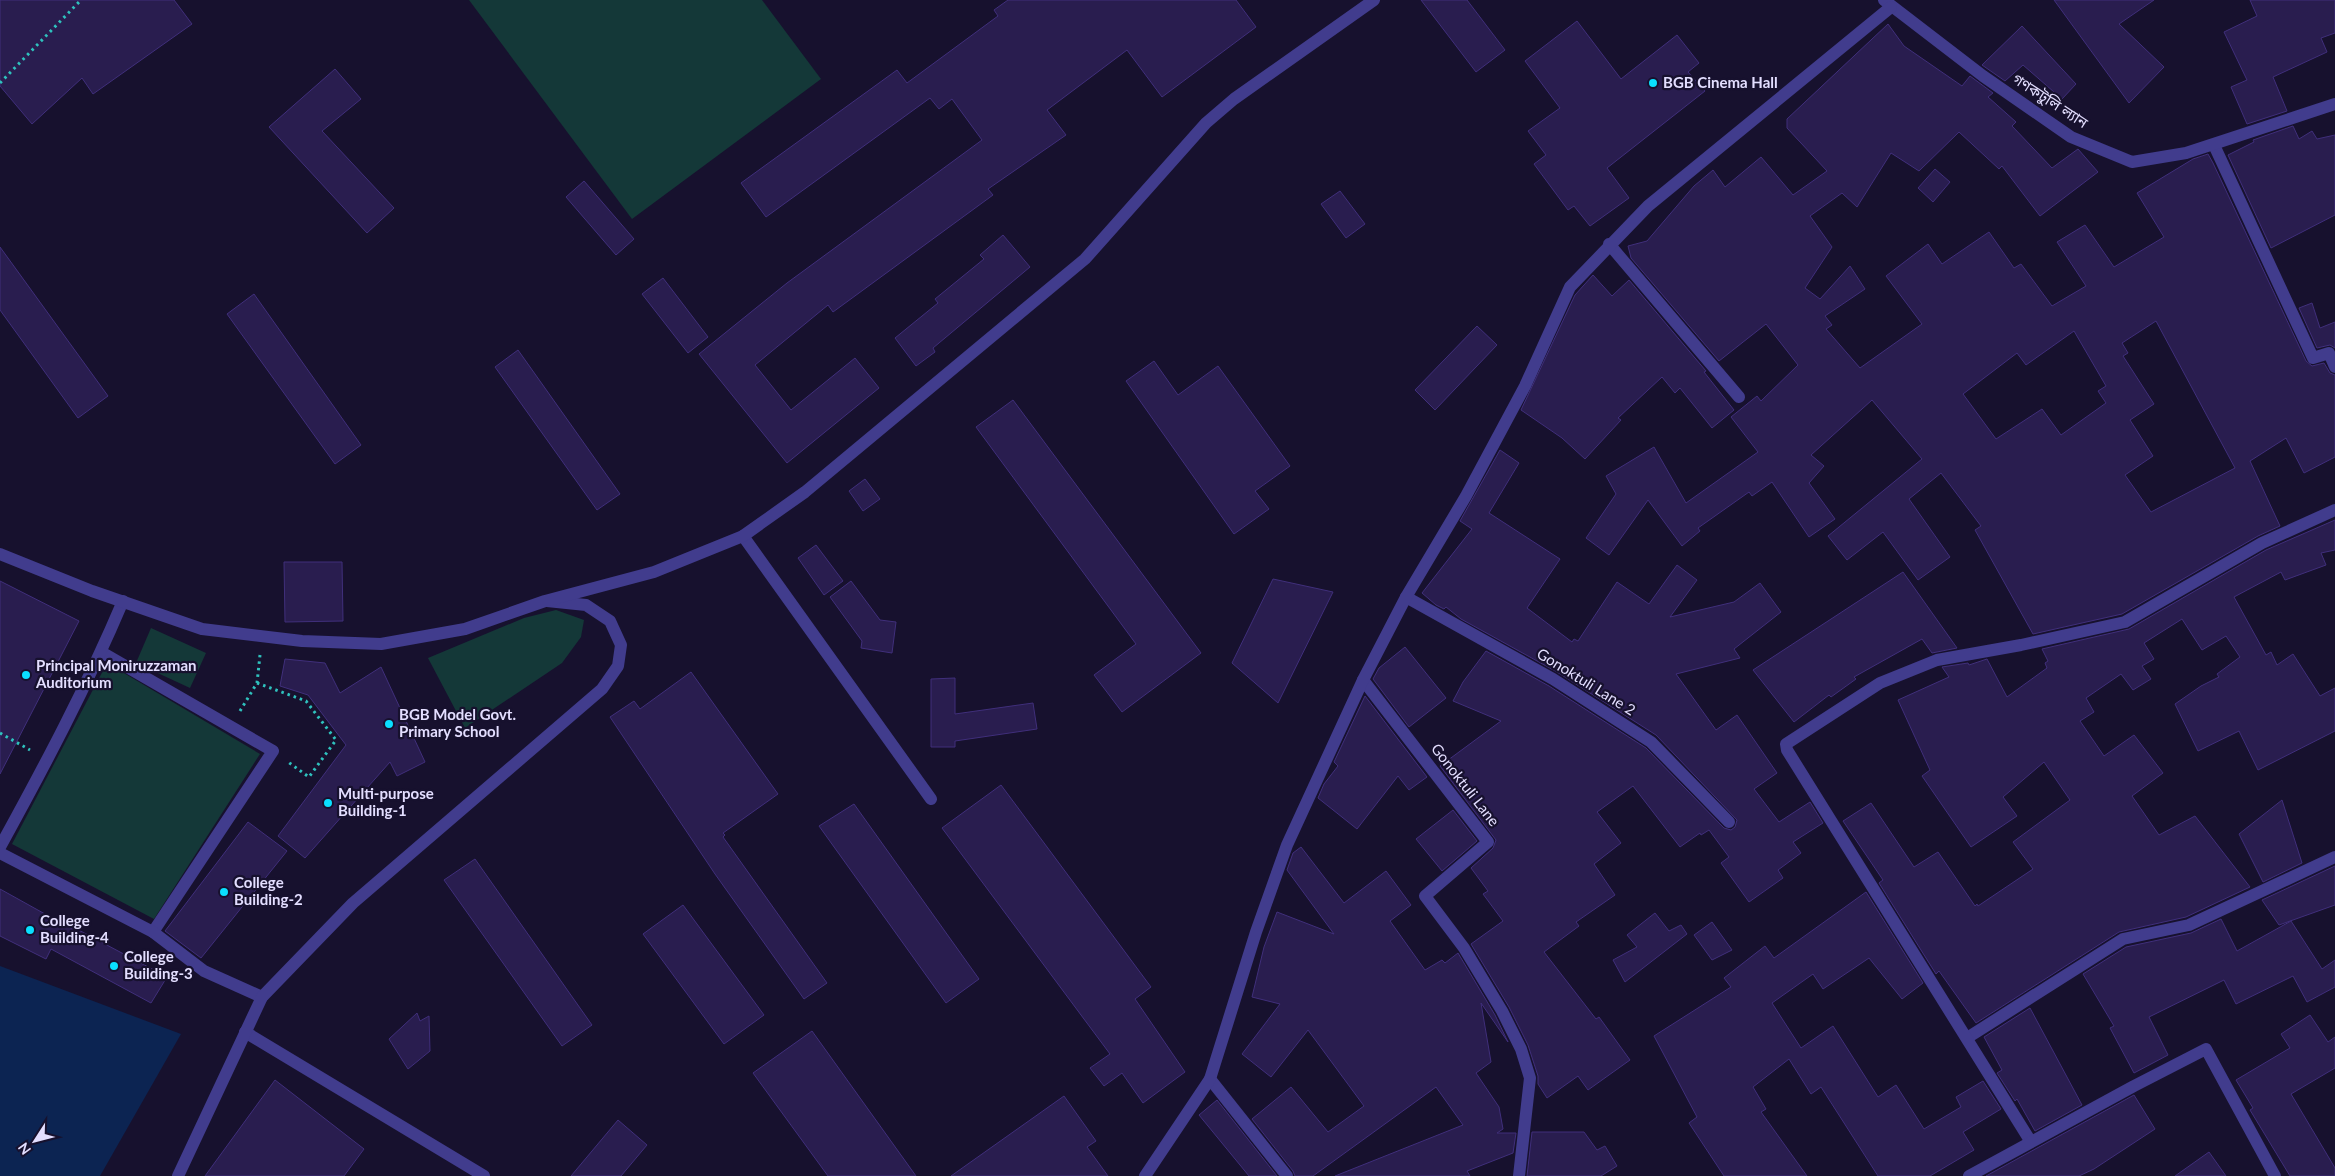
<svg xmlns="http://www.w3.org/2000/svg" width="2335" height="1176" font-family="Lato,'Noto Sans Bengali',sans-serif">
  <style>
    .green { fill: #143838 }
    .water { fill: #0c2452 }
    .building { fill: #291d4f; stroke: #402f7b; fill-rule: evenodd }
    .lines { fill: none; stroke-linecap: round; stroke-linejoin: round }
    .path { stroke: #2fc2be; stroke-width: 3; stroke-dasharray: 2.5 4; stroke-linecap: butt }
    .service { stroke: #413c8d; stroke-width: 12 }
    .pedestrian { stroke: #413c8d; stroke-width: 12 }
    .minor { stroke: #413c8d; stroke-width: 12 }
    .tertiary { stroke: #413c8d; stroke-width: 12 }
    .poi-dot { fill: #0adfff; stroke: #17112e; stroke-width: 2 }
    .labels { text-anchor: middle; stroke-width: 4.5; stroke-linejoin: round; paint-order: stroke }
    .poi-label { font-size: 15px; font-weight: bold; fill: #e3deff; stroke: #17112e; text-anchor: start }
    .street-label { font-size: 15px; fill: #e3deff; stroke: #17112e }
  </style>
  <rect width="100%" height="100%" fill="#17112e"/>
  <g class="green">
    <path d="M469 0H762L821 79 632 219Z"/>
    <path d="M556 610 584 620 581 637 562 663 465 728 428 658 524 618Z"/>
    <path d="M151 628 206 653 190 688 136 663Z"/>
    <path d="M107 663 260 754 154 919 12 844Z"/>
  </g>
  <path class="water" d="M0 966 181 1034 100 1176H0Z"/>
  <g class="building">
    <path d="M0 0H174L192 24 93 94 82 78 32 124 0 86Z"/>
    <path d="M1008 0H1236L1256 27 1162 97 1127 50 1047 110 1066 135 988 189 993 195 833 312 828 305 755 365 791 410 855 358 879 388 787 463 699 354 787 283 982 140 952 99 939 109 930 98 766 217 741 183 897 70 907 83 998 16 994 10Z"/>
    <path d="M1421 0H1467L1505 50 1476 72Z"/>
    <path d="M2054 0H2154L2119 24 2164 67 2129 103Z"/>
    <path d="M2250 0H2335V33L2321 38 2327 52 2273 77 2287 111 2247 124 2231 87 2247 80 2224 32 2257 16Z"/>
    <path d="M1577 21 1621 79 1677 35 1699 63 1688 72 1705 91 1607 168 1629 198 1590 226 1574 206 1568 210 1534 164 1546 155 1528 131 1560 108 1525 61Z"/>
    <path d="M1888 24 1904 46 1962 86 1970 76 1993 93 1988 97 2016 122 2012 126 2052 168 2078 149 2098 172 2040 216 2002 166 1999 169 1959 132 1919 171 1891 153 1857 207 1842 193 1810 216 1832 247 1805 288 1820 299 1850 266 1865 289 1825 316 1832 325 1826 329 1860 368 1922 324 1886 276 1928 244 1942 264 1989 232 2014 268 2021 264 2052 306 2086 286 2057 242 2085 225 2114 267 2164 237 2137 193 2193 159 2208 154 2213 163 2306 361 2312 366 2324 363 2330 373 2335 375V457L2304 473 2286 438 2250 461 2280 526 2258 536 2122 614 2033 634 1975 530 1981 526 1941 473 1909 499 1950 557 1918 580 1883 532 1847 560 1828 536 1922 459 1872 400 1811 455 1824 466 1809 483 1835 519 1809 537 1772 482 1752 496 1749 492 1698 528 1700 531 1682 546 1648 500 1609 555 1586 538 1616 494 1606 476 1654 447 1686 503 1758 452 1731 417 1757 396 1761 401 1798 365 1766 324 1719 361 1631 258 1628 246 1647 241 1694 186 1713 170 1725 187 1761 157 1793 195 1827 171 1787 128V119ZM2156 321 2235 468 2151 512 2125 475 2153 456 2130 420 2154 404 2123 356 2128 353 2122 343ZM2074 331 2106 386 2098 391 2106 403 2061 435 2042 409 1996 439 1963 394 2017 353 2026 365Z"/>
    <path d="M2022 26 2076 84 2062 99 2023 65 2005 81 1982 65Z"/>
    <path d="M335 69 361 99 322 131 394 208 367 233 269 127Z"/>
    <path d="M2293 126 2299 139 2312 131 2317 139 2335 135V215L2271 248 2228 155 2254 142 2253 140Z"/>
    <path d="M1935 169 1950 182 1933 202 1918 188Z"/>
    <path d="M584 181 634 239 616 255 566 197Z"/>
    <path d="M1340 191 1365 224 1346 238 1321 204Z"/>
    <path d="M1003 235 1030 267 933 348 935 352 916 366 895 338 938 303 935 299 984 259 980 255Z"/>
    <path d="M0 247 108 396 78 418 0 310Z"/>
    <path d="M1593 275 1612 296 1629 280 1706 371 1704 372 1734 410 1712 428 1680 388 1675 393 1662 377 1618 418 1621 420 1585 459 1562 438 1521 410 1575 295Z"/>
    <path d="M663 278 708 337 688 353 642 294Z"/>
    <path d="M254 294 361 445 335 464 227 314Z"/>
    <path d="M2312 303 2320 328 2335 322V348L2330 345 2317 348 2299 308Z"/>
    <path d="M1477 326 1497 345 1435 410 1415 390Z"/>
    <path d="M518 350 620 494 597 510 495 367Z"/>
    <path d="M1154 361 1178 395 1218 366 1290 466 1255 491 1269 509 1234 534 1126 381Z"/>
    <path d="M1013 400 1201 653 1122 712 1094 675 1136 644 976 427Z"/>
    <path d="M1500 450 1519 463 1489 513 1560 559 1527 608 1572 642 1574 639 1578 641 1617 582 1649 604 1677 565 1697 580 1670 617 1734 602 1760 583 1781 612 1734 649 1740 658 1676 674 1716 730 1737 715 1777 773 1754 789 1779 822 1810 802 1823 823 1793 842 1801 853 1778 870 1783 878 1749 902 1721 863 1729 857 1709 830 1701 835 1700 833 1680 847 1633 786 1597 812 1621 843 1594 864 1615 895 1576 922 1579 926 1544 952 1596 1019 1599 1017 1630 1060 1588 1090 1578 1076 1547 1098 1538 1084V1076L1528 1045 1509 1007 1471 944 1503 921 1483 894 1488 891 1471 868 1493 848 1496 840 1440 766 1501 721 1453 701 1463 682 1486 651 1549 686 1646 748 1724 828 1731 830 1735 827 1737 820 1656 735 1557 672 1461 619 1446 607 1444 609 1436 605 1422 593 1472 529 1460 521Z"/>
    <path d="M865 479 880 499 863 511 849 491Z"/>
    <path d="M2335 520V550L2321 553 2326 565 2285 580 2281 572 2234 597 2266 655 2271 652 2277 665 2293 654 2320 696 2335 688V731L2258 770 2239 731 2198 751 2175 704 2201 686 2219 677 2217 674 2240 657 2226 636 2202 650 2182 619 2144 643 2154 659 2142 666 2151 679 2133 690 2121 674 2086 698 2094 712 2080 721 2104 756 2134 735 2163 773 2132 796 2159 835 2195 816 2250 887 2186 917 2119 932 1976 1023 1939 971 1936 974 1879 883 1883 880 1843 821 1871 803 1914 867 1938 852 1975 906 1977 904 1978 906 2033 869 2013 842 2070 800 2044 762 2003 797 2017 816 1971 847 1922 776 1930 770 1898 700 1949 677 1942 667 1968 663 1969 665 1987 659 2007 697 2047 668 2045 663 2048 661 2042 649 2129 629 2266 550Z"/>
    <path d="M816 545 843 581 824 595 798 558Z"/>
    <path d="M284 562H342L343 621 285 622Z"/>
    <path d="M1903 572 1957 648 1932 653 1922 639 1854 677 1856 679 1831 697 1829 695 1794 722 1753 670Z"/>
    <path d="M1273 579 1333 592 1278 703 1232 663Z"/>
    <path d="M0 581 79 621 0 774Z"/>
    <path d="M851 581 880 620 896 622 892 653 861 648 862 641 830 597Z"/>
    <path d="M1405 647 1446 698 1409 727 1373 679 1379 668Z"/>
    <path d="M285 659 325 663 340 693 381 667 425 762 397 776 390 762 305 858 278 836 346 745 308 695 280 686Z"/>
    <path d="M691 672 778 794 723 833 725 835 723 837 827 983 804 999 715 874 610 717 634 701 640 709Z"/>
    <path d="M955 678V714L1033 703 1037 729 955 741V747H931V679Z"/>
    <path d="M1365 696 1427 777 1409 790 1398 776 1357 829 1318 798 1324 784 1338 766 1334 762Z"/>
    <path d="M1001 785 1151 987 1135 999 1185 1072 1143 1103 1122 1073 1104 1086 1090 1068 1110 1054 942 828Z"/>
    <path d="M2282 800 2302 863 2263 882 2239 834Z"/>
    <path d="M854 804 979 979 946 1003 819 826Z"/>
    <path d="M1453 810 1477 841 1442 871 1416 839Z"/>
    <path d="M248 822 287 851 201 958 165 931Z"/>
    <path d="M1301 847 1344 903 1386 871 1411 905 1390 921 1425 970 1442 960 1445 963 1458 953 1495 1015 1508 1042 1481 1003 1491 1062 1476 1073 1499 1107 1503 1129 1497 1133H1516L1513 1153 1467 1171 1470 1176H1335L1463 1125 1436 1087 1313 1176H1295L1293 1171 1252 1119 1291 1087 1328 1132 1364 1106 1308 1030 1271 1077 1242 1054 1280 1004 1252 997 1264 947 1277 912 1334 934 1287 870 1293 853Z"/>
    <path d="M475 859 592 1025 562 1046 444 880Z"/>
    <path d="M2335 866V905L2279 925 2262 900Z"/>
    <path d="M0 889 72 929 73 927 167 977 151 1003 51 949 46 959 0 936Z"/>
    <path d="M1866 892 1923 983 1902 999 1869 958 1823 989 1813 974 1772 1003 1801 1048 1833 1026 1878 1097 1896 1085 1924 1129 1961 1107 1956 1097 1983 1081 2001 1109 1963 1132 1974 1150 1930 1176H1878L1821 1087 1811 1094 1789 1059 1753 1087 1766 1109 1761 1112 1807 1176H1724L1689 1123 1697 1117 1654 1036 1731 987 1724 978 1765 946 1774 958Z"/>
    <path d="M683 905 764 1015 724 1044 643 934Z"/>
    <path d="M1655 913 1669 931 1681 925 1687 934 1625 982 1613 960 1637 947 1627 935Z"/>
    <path d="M2221 919 2237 951 2291 921 2322 969 2335 960V987L2307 1002 2293 976 2236 1004 2224 980 2149 1017 2168 1055 2134 1073 2110 1028 2114 1026 2083 974 2126 947 2191 933Z"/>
    <path d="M1712 922 1732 950 1712 960 1694 935Z"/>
    <path d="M2030 1008 2082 1105 2035 1131 2017 1099 2015 1101 1997 1073 2002 1070 1984 1037Z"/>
    <path d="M417 1013 420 1021 429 1016 430 1051 408 1069 389 1039Z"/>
    <path d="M2310 1015 2328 1042 2335 1037V1068L2291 1094 2335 1168V1176H2290L2250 1110 2253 1108 2236 1080 2290 1048 2281 1034Z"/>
    <path d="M812 1031 916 1176H828L753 1073Z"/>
    <path d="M275 1080 364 1149 344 1176H205Z"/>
    <path d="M2134 1095 2155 1129 2094 1169 2079 1176H1986Z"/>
    <path d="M1064 1096 1096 1141 1087 1147 1108 1176H951Z"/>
    <path d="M1217 1100 1277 1176H1249L1199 1115Z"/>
    <path d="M618 1120 647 1145 621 1176H571Z"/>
    <path d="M1532 1132H1584L1597 1150 1605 1146 1617 1166 1601 1176H1527Z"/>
    <path d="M2209 1152 2226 1176H2175Z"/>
  </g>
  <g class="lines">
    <g class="path">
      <path d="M0 83 81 0"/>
      <path d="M257 683 306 701 336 740 309 777 288 762"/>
      <path d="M240 711 257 683 260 655"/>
      <path d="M0 733 30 750"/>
    </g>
    <g class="service">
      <path d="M101 652 273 751 153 932"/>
      <path d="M0 847C44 767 87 686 123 601"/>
      <path d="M0 853 153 932 204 971 262 997"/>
    </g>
    <path class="pedestrian" d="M743 536 931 799"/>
    <g class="minor">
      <path d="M2214 145 2313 358 2329 353 2335 367"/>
      <path d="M1609 244 1739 397"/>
      <path d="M1406 597 1553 679 1651 742 1729 822"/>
      <path d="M1363 680 1488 842 1425 896 1464 948 1502 1011 1521 1049 1530 1078 1519 1176"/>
      <path d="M245 1032 484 1176"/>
      <path d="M1967 1038 2123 939 2189 925 2335 857"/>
      <path d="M1210 1079 1287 1176"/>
      <path d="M2031 1142 1787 750 1786 744 1880 683 1937 660 2021 645 2125 622 2262 543 2335 510"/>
      <path d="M178 1176 262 997 353 903 602 689 618 666 621 645 610 621 586 605 547 601"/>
      <path d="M1969 1176 2134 1086 2206 1049 2275 1176"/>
    </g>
    <g class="tertiary">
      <path d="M1884 0 1983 76 2071 137 2132 162 2186 153 2335 104"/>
      <path d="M0 554 92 591 202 629 302 641 381 644 465 629 545 601 654 572 743 536 805 492 1085 259 1206 123 1234 99 1374 0"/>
      <path d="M1145 1176 1210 1079 1256 932 1287 845 1363 680 1406 597 1466 496 1525 386 1570 287 1648 206 1891 7"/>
    </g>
  </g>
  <g class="poi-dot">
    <circle cx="1653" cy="83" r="5"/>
    <circle cx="26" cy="675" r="5"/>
    <circle cx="389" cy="724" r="5"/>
    <circle cx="328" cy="803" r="5"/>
    <circle cx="224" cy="892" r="5"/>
    <circle cx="30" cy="930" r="5"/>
    <circle cx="114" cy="966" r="5"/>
  </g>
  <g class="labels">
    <g class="poi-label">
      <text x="1663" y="88">BGB Cinema Hall</text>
      <text x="36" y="671">Principal Moniruzzaman<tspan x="36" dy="17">Auditorium</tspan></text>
      <text x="399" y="720">BGB Model Govt.<tspan x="399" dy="17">Primary School</tspan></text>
      <text x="338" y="799">Multi-purpose<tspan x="338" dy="17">Building-1</tspan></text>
      <text x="234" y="888">College<tspan x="234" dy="17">Building-2</tspan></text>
      <text x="40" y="926">College<tspan x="40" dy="17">Building-4</tspan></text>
      <text x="124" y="962">College<tspan x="124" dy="17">Building-3</tspan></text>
    </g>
    <g class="street-label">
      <text transform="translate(2050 101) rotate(33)" y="5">গণকটুলি ল্যান</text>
      <text transform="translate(1586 682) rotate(32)" y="5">Gonoktuli Lane 2</text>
      <text transform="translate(1465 785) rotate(52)" y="5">Gonoktuli Lane</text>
    </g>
  </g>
  <g transform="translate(35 1141) rotate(234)" stroke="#17112e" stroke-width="4" paint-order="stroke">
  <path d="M0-4L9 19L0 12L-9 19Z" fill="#e3deff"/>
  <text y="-8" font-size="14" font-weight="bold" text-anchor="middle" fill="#e3deff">N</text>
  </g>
</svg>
